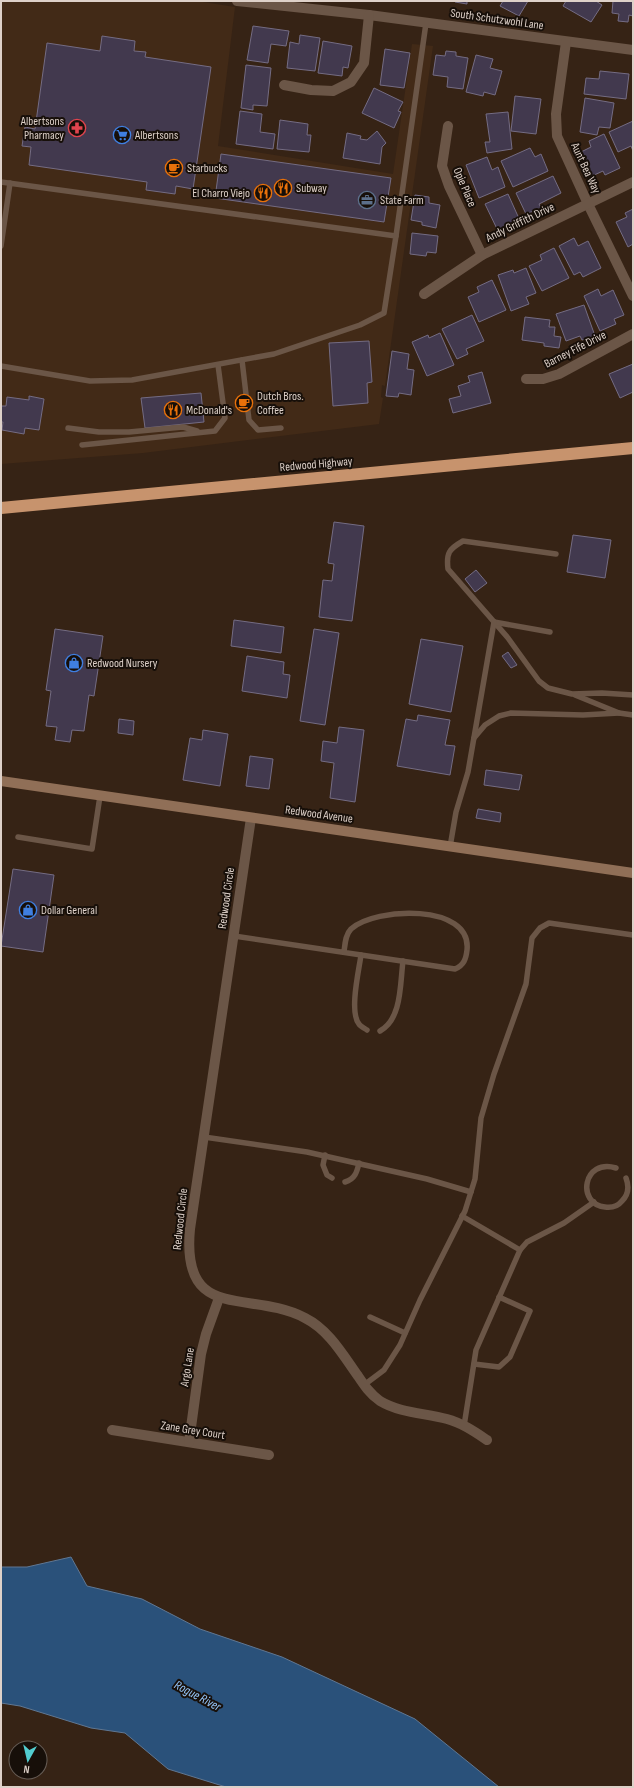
<svg xmlns="http://www.w3.org/2000/svg" width="634" height="1788" font-family="'Sofia Sans Condensed',sans-serif">
  <style>
    .built { fill: #422a17 }
    .water { fill: #2a517a; stroke: #607792 }
    .building { fill: #42394e; stroke: #746c83 }
    .lines { fill: none; stroke-linecap: round; stroke-linejoin: round }
    .lane { stroke: #6b5647; stroke-width: 5.5 }
    .street { stroke: #6b5647; stroke-width: 10 }
    .secondary { stroke: #906f57; stroke-width: 10 }
    .highway { stroke: #c7936d; stroke-width: 12 }
    .labels { text-anchor: middle; stroke-width: 4; stroke-linejoin: round; paint-order: stroke }
    .street-label { font-size: 12px; fill: #ded1c9; stroke: #170f09 }
    .poi-label { font-size: 12px; fill: #ded1c9; stroke: #170f09; text-anchor: start }
    .water-label { font-size: 13px; font-style: italic; fill: #94c4f7; stroke: #170f09 }
  </style>
  <rect width="100%" height="100%" fill="#362315"/>
  <path class="built" d="M1 1H197L235 7 218 146 393 174 412 44 433 46 385 386 382 385 381 397 383 398 379 424 143 453 1 464Z"/>
  <path class="water" d="M71 1557 87 1586 142 1599 200 1629 282 1657 415 1719 499 1787H226L168 1769 125 1733 91 1728 20 1706 1 1703V1567H27Z"/>
  <g class="building">
    <path d="M455 1H467V4L455 2Z"/>
    <path d="M503 1H528L519 16 500 6Z"/>
    <path d="M566 1H596L602 5 591 22 563 6Z"/>
    <path d="M613 1H633V16L629 15 628 22 618 21 619 14 612 13Z"/>
    <path d="M253 26 289 31 286 46 271 44 268 63 247 60Z"/>
    <path d="M300 35 320 38 315 71 287 68 290 42 299 44Z"/>
    <path d="M102 36 135 41 134 51 146 52 145 57 211 67 193 189 176 186 175 194 146 190 147 182 29 165 31 147 22 146 25 127 35 129 47 43 100 51Z"/>
    <path d="M323 41 352 46 348 68 343 67 342 76 318 73Z"/>
    <path d="M385 49 410 53 404 88 380 85Z"/>
    <path d="M446 51 456 52V56L468 58 463 89 447 87 448 77 433 75 436 55 445 56Z"/>
    <path d="M476 55 493 59 490 68 502 71 495 95 484 92 483 96 466 92Z"/>
    <path d="M246 65 271 68 267 106 253 105V110L241 108Z"/>
    <path d="M600 71 629 74 626 99 584 94 586 78 599 79Z"/>
    <path d="M374 88 403 102 398 111 401 112 394 128 362 113Z"/>
    <path d="M515 96 541 99 536 134 511 131Z"/>
    <path d="M585 98 614 103 610 128 599 127 597 135 580 132Z"/>
    <path d="M240 111 262 114 260 132 275 134 273 149 236 144Z"/>
    <path d="M508 112 512 149 487 153 485 142H490L486 114Z"/>
    <path d="M280 120 308 124 307 135H311L309 152 277 149Z"/>
    <path d="M633 121V151L631 146 618 152 609 132Z"/>
    <path d="M377 131 386 143 382 147 380 164 343 158 347 133 361 136 360 139 367 140Z"/>
    <path d="M604 134 620 168 605 175 603 171 592 176 581 152 591 147 589 141Z"/>
    <path d="M530 148 535 157 541 154 548 171 513 187 501 161Z"/>
    <path d="M221 154 391 178 384 222 215 198Z"/>
    <path d="M487 157 492 170 498 167 505 187 479 198 466 165Z"/>
    <path d="M553 176 561 193 539 204 541 208 526 214 516 193Z"/>
    <path d="M508 194 521 223 499 233 485 204Z"/>
    <path d="M415 195 429 197V203L440 205 436 228 422 225V222L411 220Z"/>
    <path d="M633 209V244L628 247 616 222 627 217 625 213Z"/>
    <path d="M412 233 438 236 436 253 427 252 426 256 410 254Z"/>
    <path d="M574 238 578 246 588 241 601 268 583 277 580 272 574 275 559 246Z"/>
    <path d="M554 248 569 278 542 291 529 266 542 260 540 255Z"/>
    <path d="M526 268 536 293 526 297 529 304 511 311 498 275 513 270 514 273Z"/>
    <path d="M492 280 506 310 479 322 468 297 479 292 477 287Z"/>
    <path d="M598 289 601 296 613 290 624 315 614 319 616 324 600 331 584 296Z"/>
    <path d="M584 305 595 336 582 340 580 336 566 341 556 314Z"/>
    <path d="M472 315 484 341 466 349 468 354 457 359 442 329Z"/>
    <path d="M525 317 550 320 549 327H555L554 336 561 337 559 348 544 346V343L522 340Z"/>
    <path d="M440 333 454 365 427 376 412 342 428 335 429 338Z"/>
    <path d="M369 341 372 382 367 383 368 403 333 406 329 343Z"/>
    <path d="M392 351 409 354 407 369 414 370 411 395 399 393 398 397 386 396Z"/>
    <path d="M633 364V392L620 398 609 374Z"/>
    <path d="M482 372 491 403 453 413 449 399 461 396 458 386 470 382 468 376Z"/>
    <path d="M201 393 204 422 145 428 141 398Z"/>
    <path d="M29 396 44 399 39 430 25 428 24 434 2 430 3 422H1V406H6L7 397 29 400Z"/>
    <path d="M334 522 364 526 352 621 319 617 323 580 332 581 334 564 328 563Z"/>
    <path d="M573 535 611 540 605 578 567 572Z"/>
    <path d="M476 570 487 583 475 592 465 579Z"/>
    <path d="M234 620 284 627 281 653 231 646Z"/>
    <path d="M55 629 103 636 94 696 89 695 84 731 72 730 70 742 55 740 57 727 46 726 51 691 46 690Z"/>
    <path d="M314 629 339 633 325 725 300 721Z"/>
    <path d="M421 639 463 646 451 712 409 704Z"/>
    <path d="M508 652 517 665 511 668 502 656Z"/>
    <path d="M247 656 284 662 283 674 290 675 287 698 242 691Z"/>
    <path d="M418 715 450 720 445 745 455 746 450 775 397 766 406 719 417 721Z"/>
    <path d="M119 719 134 721 133 735 118 733Z"/>
    <path d="M339 727 364 730 355 802 330 798 334 763 321 761 323 741 337 743Z"/>
    <path d="M203 730 228 734 220 786 183 780 190 738 202 740Z"/>
    <path d="M250 756 273 759 269 789 246 786Z"/>
    <path d="M486 770 522 775 519 790 484 785Z"/>
    <path d="M478 809 501 813 500 822 476 818Z"/>
    <path d="M13 869 54 875 43 952 1 946Z"/>
  </g>
  <g class="lines">
    <g class="lane">
      <path d="M1 182 396 236 384 313 360 325 274 354 132 380 90 381 1 366"/>
      <path d="M396 236 426 23"/>
      <path d="M1 246 10 183"/>
      <path d="M242 360 249 420 258 430 281 428"/>
      <path d="M68 428 99 432H129L183 427 197 431"/>
      <path d="M82 445 215 431 225 418 218 365"/>
      <path d="M556 554 463 541C449 549 446 553 448 569L508 638 539 681 548 688 572 694 602 693 633 695"/>
      <path d="M494 622 550 632"/>
      <path d="M575 695 619 713 633 715"/>
      <path d="M474 738 485 725 499 716 511 713 583 715 619 713"/>
      <path d="M18 837 92 849 100 796"/>
      <path d="M450 847 456 812 468 772 494 622"/>
      <path d="M234 936 455 969C464 965 466 959 467 950 472 903 375 907 351 929 345 935 345 945 344 952"/>
      <path d="M361 955C359 970 349 1012 359 1024 360 1026 364 1028 367 1030"/>
      <path d="M380 1031C402 1019 400 984 403 961"/>
      <path d="M204 1137 307 1152 427 1179 471 1192"/>
      <path d="M325 1155 323 1165 327 1175 332 1178"/>
      <path d="M616 1168C583 1158 576 1204 605 1207 612 1208 618 1206 622 1201 629 1194 629 1186 626 1178"/>
      <path d="M345 1182C355 1179 357 1172 359 1163"/>
      <path d="M462 1216 520 1250"/>
      <path d="M370 1317 405 1333"/>
      <path d="M474 1364 499 1367 510 1357 530 1311 499 1297"/>
      <path d="M364 1385 384 1370 400 1345 420 1300 465 1211 475 1179 481 1118 494 1074 526 984 532 938 540 928 549 923 633 935"/>
      <path d="M464 1426 476 1350 520 1250 527 1242 564 1223 594 1202"/>
    </g>
    <g class="street">
      <path d="M237 1 369 15 633 50"/>
      <path d="M566 42 556 114 557 136 588 204 633 296"/>
      <path d="M284 85 311 90 333 91 351 82 364 63 369 15"/>
      <path d="M448 126 442 166 449 186 482 255"/>
      <path d="M424 294 482 255 633 182"/>
      <path d="M526 379H543L559 374 633 334"/>
      <path d="M251 818 190 1229C181 1324 250 1289 305 1318 329 1330 343 1355 358 1376 364 1385 370 1394 380 1401 400 1413 424 1413 447 1419 462 1423 475 1432 487 1440"/>
      <path d="M112 1430 269 1455"/>
      <path d="M189 1442 201 1354 206 1334 219 1298"/>
    </g>
    <path class="secondary" d="M1 781 633 873"/>
    <path class="highway" d="M1 508 633 448"/>
  </g>
  <defs>
    <symbol id="pharmacy-ring" viewBox="-11 -11 22 22"><circle r="9.5" fill="#170f09" stroke="#e0444e" stroke-width="1.5"/><path d="M-2-6h4v4h4v4h-4v4h-4v-4h-4v-4h4Z" fill="#e0444e"/></symbol>
    <symbol id="supermarket-ring" viewBox="-11 -11 22 22"><circle r="9.5" fill="#170f09" stroke="#3f7fe0" stroke-width="1.5"/><path d="M-6-5.5h2.5l.6 2H6L4.5 2H-2.5L-4.4-4H-6ZM-1.5 3.2a1.3 1.3 0 1 0 .1 0ZM3 3.2a1.3 1.3 0 1 0 .1 0Z" fill="#3f7fe0"/></symbol>
    <symbol id="cafe-ring" viewBox="-11 -11 22 22"><circle r="9.5" fill="#170f09" stroke="#e8710a" stroke-width="1.5"/><path d="M-5.5-4.5H6V0H3Q3 3.5 0 3.5H-2.5Q-5.5 3.5-5.5 0ZM3-3.2v2h1.7v-2ZM-6 4.5H4V6H-6Z" fill="#e8710a"/></symbol>
    <symbol id="restaurant-ring" viewBox="-11 -11 22 22"><circle r="9.5" fill="#170f09" stroke="#e8710a" stroke-width="1.5"/><path d="M-5-6h1v4h1v-4h1v4h1v-4h1v5L-1.5 .5V6h-2V.5L-5-1ZM5-6V6H3V1.5H1.5Q1.5-4 5-6Z" fill="#e8710a"/></symbol>
    <symbol id="office-ring" viewBox="-11 -11 22 22"><circle r="9.5" fill="#170f09" stroke="#5c6f8a" stroke-width="1.5"/><path d="M-6-3h4V-5.5h4V-3h4V5H-6ZM-1-4.5V-3h2v-1.5ZM-6 0V1H6V0Z" fill="#5c6f8a"/></symbol>
    <symbol id="shop-ring" viewBox="-11 -11 22 22"><circle r="9.5" fill="#170f09" stroke="#3f7fe0" stroke-width="1.5"/><path d="M-5-2.5h2.3a2.7 3.5 0 0 1 5.4 0H5L5.5 6h-11ZM-1.5-2.5h3a1.5 2.3 0 0 0-3 0Z" fill="#3f7fe0"/></symbol>
  </defs>
  <g fill-rule="evenodd">
    <use href="#pharmacy-ring" x="67" y="118" width="20" height="20"/>
    <use href="#supermarket-ring" x="112" y="125" width="20" height="20"/>
    <use href="#cafe-ring" x="164" y="158" width="20" height="20"/>
    <use href="#restaurant-ring" x="273" y="178" width="20" height="20"/>
    <use href="#restaurant-ring" x="253" y="183" width="20" height="20"/>
    <use href="#office-ring" x="357" y="190" width="20" height="20"/>
    <use href="#cafe-ring" x="234" y="393" width="20" height="20"/>
    <use href="#restaurant-ring" x="163" y="400" width="20" height="20"/>
    <use href="#shop-ring" x="64" y="653" width="20" height="20"/>
    <use href="#shop-ring" x="18" y="900" width="20" height="20"/>
  </g>
  <g class="labels">
    <g class="street-label">
      <text transform="translate(497 19) rotate(8)" y="4">South Schutzwohl Lane</text>
      <text transform="translate(586 168) rotate(65)" y="4">Aunt Bea Way</text>
      <text transform="translate(465 187) rotate(67)" y="4">Opie Place</text>
      <text transform="translate(520 222) rotate(-26)" y="4">Andy Griffith Drive</text>
      <text transform="translate(575 349) rotate(-27)" y="4">Barney Fife Drive</text>
      <text transform="translate(316 464) rotate(-5)" y="4">Redwood Highway</text>
      <text transform="translate(319 814) rotate(8)" y="4">Redwood Avenue</text>
      <text transform="translate(226 898) rotate(-82)" y="4">Redwood Circle</text>
      <text transform="translate(180 1219) rotate(-84)" y="4">Redwood Circle</text>
      <text transform="translate(187 1367) rotate(-81)" y="4">Argo Lane</text>
      <text transform="translate(193 1430) rotate(9)" y="4">Zane Grey Court</text>
    </g>
    <g class="poi-label">
      <text x="64" y="125" text-anchor="end">Albertsons<tspan x="64" dy="14">Pharmacy</tspan></text>
      <text x="135" y="139">Albertsons</text>
      <text x="187" y="172">Starbucks</text>
      <text x="296" y="192">Subway</text>
      <text x="250" y="197" text-anchor="end">El Charro Viejo</text>
      <text x="380" y="204">State Farm</text>
      <text x="257" y="400">Dutch Bros.<tspan x="257" dy="14">Coffee</tspan></text>
      <text x="186" y="414">McDonald's</text>
      <text x="87" y="667">Redwood Nursery</text>
      <text x="41" y="914">Dollar General</text>
    </g>
    <g class="water-label">
      <text transform="translate(198 1695) rotate(28)" y="5">Rogue River</text>
    </g>
  </g>
  <rect width="634" height="1788" fill="none" stroke="#ded1c9" stroke-width="4"/>
  <g transform="translate(28 1760) rotate(188)"><circle r="19" fill="#170f09" stroke="#675d56"/>
  <path d="M0-3L7 15L0 10L-7 15Z" fill="#52cdd0"/>
  <text y="-6" font-size="11" font-weight="bold" text-anchor="middle" fill="#ded1c9">N</text>
  </g>
</svg>
